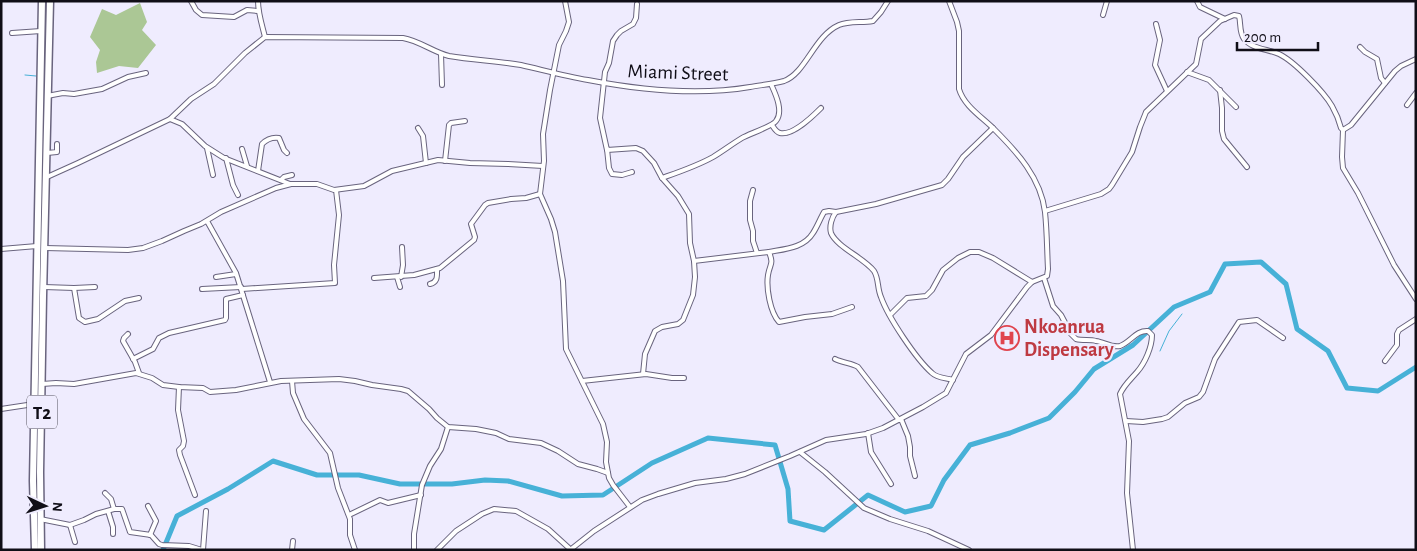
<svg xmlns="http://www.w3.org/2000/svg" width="1417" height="551" font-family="'Alegreya Sans',sans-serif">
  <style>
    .green { fill: #abc795 }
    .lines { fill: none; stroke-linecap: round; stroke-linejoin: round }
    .stream { stroke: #47b1d7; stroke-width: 1 }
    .river { stroke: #47b1d7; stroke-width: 5 }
    .minor-casing { stroke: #69647e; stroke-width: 6 }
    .highway-casing { stroke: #69647e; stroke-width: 9 }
    .minor { stroke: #fff; stroke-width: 4 }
    .highway { stroke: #fff; stroke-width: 6 }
    .labels { text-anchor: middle; stroke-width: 4.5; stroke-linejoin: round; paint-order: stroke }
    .shield { fill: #efecfe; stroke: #53515c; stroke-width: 1 }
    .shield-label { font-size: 19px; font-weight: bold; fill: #100e17 }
    .street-label { font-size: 20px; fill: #100e17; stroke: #efecfe }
    .health-label { font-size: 20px; font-weight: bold; fill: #be3a42; stroke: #efecfe; text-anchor: start }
  </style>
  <rect width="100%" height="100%" fill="#efecfe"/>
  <path class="green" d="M140 3 147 22 142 30 156 45 138 68 119 66 97 73 96 62 100 50 90 37 102 9 116 15Z"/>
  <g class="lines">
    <g class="stream">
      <path d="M25 75 36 76"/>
      <path d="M1160 351 1169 331 1182 314"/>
    </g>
    <path class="river" d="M163 550 177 516 228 489 273 461 317 475H359L400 484H452L485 480 508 481 562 496 603 495 652 463 708 438 775 445 788 489 790 521 824 530 868 495 905 512 931 506 944 480 970 445 1010 433 1049 418 1075 392 1094 369 1133 345 1174 307 1210 292 1225 264 1261 262 1286 284 1297 329 1328 351 1347 388 1378 391 1416 367"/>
    <defs>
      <g id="minor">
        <path d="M191 1 196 10 202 15 234 17 247 10 258 11"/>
        <path d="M258 1C258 13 262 25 265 37"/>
        <path d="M565 1 569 22 566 31 559 45 550 90 543 134 544 161 540 194 551 219 555 232 563 281 566 349 603 424 607 442 606 462 609 478 613 485 630 507"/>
        <path d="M1197 1 1200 7 1225 19"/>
        <path d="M637 4 636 18 633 24 621 31 617 35 613 41 609 63 605 72 600 118 607 150 636 148 643 151 654 163 662 178 678 196 689 214 690 243 694 261 695 277 693 295 683 320 678 324 662 327 655 331 645 354 643 374"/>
        <path d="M1103 15 1107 1"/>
        <path d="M1156 24 1160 40 1155 65 1167 91"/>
        <path d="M12 33 41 31"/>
        <path d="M1360 47 1365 52 1377 59 1381 78 1385 83"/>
        <path d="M441 54 442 85"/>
        <path d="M1187 72 1209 80 1236 107"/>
        <path d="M1220 90 1222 108V131L1224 139 1247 167"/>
        <path d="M47 96 63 93 74 94 102 89 128 77 146 73"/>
        <path d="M1407 105 1416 93"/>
        <path d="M170 119 182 124 205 146 224 158 290 184H317L334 190 364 186 392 171 438 160 470 163 508 164 543 166"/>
        <path d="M772 125C774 128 776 132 780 133 793 136 813 116 821 108"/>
        <path d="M418 128 423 136 426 163"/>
        <path d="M1343 130 1342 157 1343 168 1358 193 1394 265 1416 299"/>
        <path d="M207 148 213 175"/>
        <path d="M242 149 247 166"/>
        <path d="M607 149 609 168 612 174 622 175 632 172"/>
        <path d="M47 153 57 152V144"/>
        <path d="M226 158 233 185 238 195"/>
        <path d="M445 161 449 125 451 123 465 121"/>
        <path d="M258 171 262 144C267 139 272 137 279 138L284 150 287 153"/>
        <path d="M47 177 78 163 170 119 191 99 214 84 245 53 265 37 403 38C420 41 433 52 449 56 473 60 497 61 521 65 543 70 565 76 588 80 640 90 697 96 750 87 761 85 773 84 784 81 806 73 814 36 839 25 849 21 862 23 873 21L881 12 888 1"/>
        <path d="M662 178C679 172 697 166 713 157 723 151 732 144 742 138 749 134 773 126 776 121 784 111 775 93 771 84"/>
        <path d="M281 180 284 177 292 175"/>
        <path d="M753 190 750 201V220L753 231V241L757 253"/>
        <path d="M1045 211 1101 194 1109 189 1112 185 1132 152 1140 127 1146 112 1196 64 1201 39 1220 21 1234 15 1239 16C1241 23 1239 32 1244 39 1252 49 1268 49 1279 54 1294 61 1324 92 1332 106 1336 113 1339 120 1341 128L1343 130 1351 125 1395 71 1401 66 1416 59"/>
        <path d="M207 221 236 273 270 382"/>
        <path d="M45 248 128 250 143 248 162 241 184 231 201 224 221 212 276 188 291 184"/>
        <path d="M1 249 37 246"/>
        <path d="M769 252C785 249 804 248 813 233 817 227 820 219 824 212L829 211 836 212"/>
        <path d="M694 261 769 252C774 265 770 263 768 275 766 288 770 312 779 322L805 317 832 314 852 307"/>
        <path d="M216 277 236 274"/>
        <path d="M397 277 400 287"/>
        <path d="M401 277 403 265 402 247"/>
        <path d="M374 278 414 275 440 268 474 240 475 237 471 224 485 205 488 203 511 199 526 198 540 194"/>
        <path d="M1044 278 1053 306 1061 315 1071 334 1076 339C1083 341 1090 339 1096 341 1104 342 1112 348 1120 346 1131 342 1136 330 1148 331L1152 335C1152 347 1145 363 1137 372 1131 379 1124 385 1120 394L1129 441 1127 493 1133 550"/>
        <path d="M430 284C438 282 437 276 437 269"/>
        <path d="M44 287 74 288 95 287"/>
        <path d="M74 288 79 318 85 322 98 319 125 301 139 298"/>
        <path d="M202 289 241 287"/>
        <path d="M242 289 335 283 334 265 339 215 336 190"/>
        <path d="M890 315 907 298 926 296 932 290 943 270 958 258 970 252H979L993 258 1032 282"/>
        <path d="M128 334 124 338 123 341 135 362 139 373"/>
        <path d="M133 359 153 349 159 338 169 333 225 320 226 318V299L243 295"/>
        <path d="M835 359C843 363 852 363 858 367L899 420"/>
        <path d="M1385 361 1397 345V334L1399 330 1416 319"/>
        <path d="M953 380C946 378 937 378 932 373 916 359 888 317 881 297 877 288 879 279 874 271 864 258 837 247 831 233 829 226 832 217 836 212L876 204 942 185 948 179 963 157 993 128"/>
        <path d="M292 381 293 393 304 419 330 453 338 488 350 519V535L355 550"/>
        <path d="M582 381 646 374 672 378H684"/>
        <path d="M42 384 56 383 74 384 136 373 152 378 163 385 179 387 203 388 210 392 236 390 281 381 339 379 355 381 372 385 401 389 408 391 429 409 437 418 448 427 476 429 496 433 509 439 541 443 558 451 578 464 597 469 608 473"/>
        <path d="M179 387 178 410 184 441 183 446 179 450 180 455 195 495"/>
        <path d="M1 409 34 404"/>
        <path d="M901 419 908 436 910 447V456L915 476"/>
        <path d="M1126 421 1143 422 1162 419 1168 417 1185 403 1199 397 1203 392 1215 359 1239 322 1257 320 1283 338"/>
        <path d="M868 433 871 452 891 484"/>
        <path d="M800 452 825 472 864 508 890 519 928 531 969 550"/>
        <path d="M105 493 111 499 114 509"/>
        <path d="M148 506 156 521 150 535"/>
        <path d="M108 511 113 527V534"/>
        <path d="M349 515 380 500 388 503 421 495"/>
        <path d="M40 519 70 525 84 520 96 514 114 509H122L130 532 151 535 159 544 162 545 189 546 202 550"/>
        <path d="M70 525 75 542"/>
        <path d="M203 550 206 511"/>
        <path d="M292 550 293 541"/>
        <path d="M414 550V534L422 485 430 466 441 449 448 427"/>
        <path d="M437 550 456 531 482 514 494 509 516 511 548 529 570 549"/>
        <path d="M570 550 594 531 642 500 658 494 695 483 726 479 745 474 790 456 826 440 866 434 883 428 923 407 946 393 966 354 991 335 1027 287 1032 282 1047 276 1048 269C1047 250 1047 231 1045 212 1041 178 1017 152 994 129 982 117 964 106 959 89V31L957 22 949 1"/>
      </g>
      <g id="highway">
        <path d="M35 550 33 481 42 1"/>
        <path d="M41 550 40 472 43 296 50 1"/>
      </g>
    </defs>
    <use href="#minor" class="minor-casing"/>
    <use href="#highway" class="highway-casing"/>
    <use href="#minor" class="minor"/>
    <use href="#highway" class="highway"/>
  </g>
  <defs>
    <symbol id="hospital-ring" viewBox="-11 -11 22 22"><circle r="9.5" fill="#efecfe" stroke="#e0444e" stroke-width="1.5"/><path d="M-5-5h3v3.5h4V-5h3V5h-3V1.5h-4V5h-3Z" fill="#e0444e"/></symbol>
  </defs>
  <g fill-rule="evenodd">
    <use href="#hospital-ring" x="993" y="324" width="28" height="28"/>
  </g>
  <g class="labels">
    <rect class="shield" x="27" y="395.5" width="30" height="33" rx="4"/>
    <g class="shield-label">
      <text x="42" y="419">T2</text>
    </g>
    <g class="street-label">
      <text transform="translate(678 72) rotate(2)" y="7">Miami Street</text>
    </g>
    <g class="health-label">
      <text x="1024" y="333">Nkoanrua<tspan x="1024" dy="23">Dispensary</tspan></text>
    </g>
  </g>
  <rect width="1417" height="551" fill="none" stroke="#100e17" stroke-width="5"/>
  <g transform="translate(45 506) rotate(94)" stroke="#efecfe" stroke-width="4" paint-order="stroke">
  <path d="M0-4L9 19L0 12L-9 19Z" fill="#100e17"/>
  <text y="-8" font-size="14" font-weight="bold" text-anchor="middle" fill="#100e17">N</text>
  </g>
  <path d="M1237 42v8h81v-8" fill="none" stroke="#100e17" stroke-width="2.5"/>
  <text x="1244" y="42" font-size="15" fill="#100e17" stroke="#efecfe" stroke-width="4" paint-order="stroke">200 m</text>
</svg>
